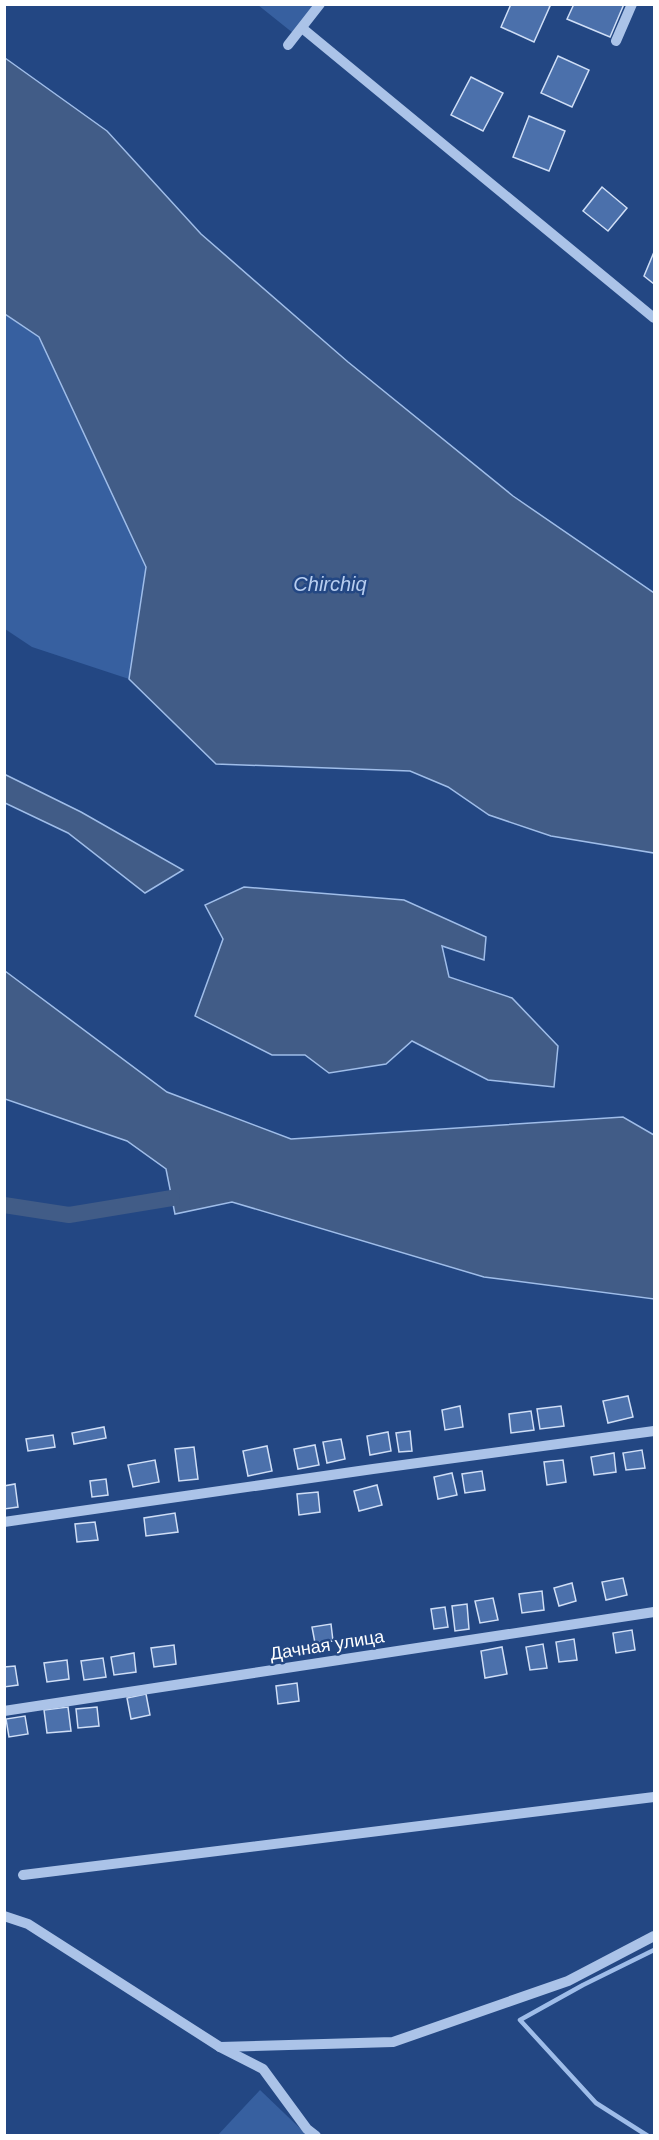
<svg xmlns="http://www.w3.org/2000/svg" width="659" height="2140" font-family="Arial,sans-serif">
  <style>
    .green { fill: #3760a0 }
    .water { fill: #415c87; stroke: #9fbde9; stroke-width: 1.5 }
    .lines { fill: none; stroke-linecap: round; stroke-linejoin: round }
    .stream { stroke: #9fbde9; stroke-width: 4.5 }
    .canal { stroke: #415c87; stroke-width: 16 }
    .building { fill: #4b70ab; stroke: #cfdef6; stroke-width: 1.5 }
    .minor { stroke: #abc3e8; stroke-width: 10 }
    .labels { text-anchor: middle; stroke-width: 5; stroke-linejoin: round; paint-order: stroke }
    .street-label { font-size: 18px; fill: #fff; stroke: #234783 }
    .water-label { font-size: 20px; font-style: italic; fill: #b7cdef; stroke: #234783 }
  </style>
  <rect width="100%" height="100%" fill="#234783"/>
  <g class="green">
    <path d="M258 5H314L293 33Z"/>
    <path d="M4 314 39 337 146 567 129 679 32 647 5 629Z"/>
    <path d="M260 2090 307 2135 217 2136Z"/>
  </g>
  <g class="water">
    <path d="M5 58 107 131 201 234 348 362 513 496 654 593V853L551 836 489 815 448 787 410 771 216 764 129 679 146 567 39 337 5 314Z"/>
    <path d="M4 774 81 812 183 870 145 893 68 833 5 803Z"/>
    <path d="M244 887 404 900 486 937 484 960 442 946 449 977 512 998 558 1046 554 1087 488 1080 412 1041 386 1064 329 1073 305 1055H272L195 1016 223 939 205 905Z"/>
    <path d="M5 971 167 1092 291 1139 623 1117 654 1135V1299L484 1277 232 1202 175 1214 166 1169 127 1141 5 1099Z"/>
  </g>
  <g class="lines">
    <path class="stream" d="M648 2136 596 2103 520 2020 583 1985 654 1950"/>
    <path class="canal" d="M4 1205 69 1215 172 1198"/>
  </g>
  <g class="building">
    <path d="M511 4H546L550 6 534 42 501 27Z"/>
    <path d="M574 4H624L610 37 567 19Z"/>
    <path d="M558 56 589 70 572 107 541 93Z"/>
    <path d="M471 77 503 93 483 131 451 115Z"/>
    <path d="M529 116 565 131 549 171 513 157Z"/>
    <path d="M602 187 627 208 608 231 583 211Z"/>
    <path d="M654 252V284L644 276Z"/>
    <path d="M628 1396 633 1417 608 1423 603 1401Z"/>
    <path d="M460 1406 463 1427 445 1430 442 1410Z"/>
    <path d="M561 1406 564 1426 540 1429 537 1409Z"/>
    <path d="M531 1411 534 1430 511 1433 509 1414Z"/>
    <path d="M104 1427 106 1438 74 1444 72 1433Z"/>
    <path d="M410 1431 412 1451 399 1452 396 1433Z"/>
    <path d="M388 1432 391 1451 370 1455 367 1436Z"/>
    <path d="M53 1435 55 1447 28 1451 26 1439Z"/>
    <path d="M341 1439 345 1459 327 1463 323 1442Z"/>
    <path d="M315 1445 319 1465 298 1469 294 1449Z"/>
    <path d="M267 1446 272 1471 248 1476 243 1451Z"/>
    <path d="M194 1447 198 1479 179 1481 175 1449Z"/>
    <path d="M642 1450 645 1468 626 1470 623 1453Z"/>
    <path d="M614 1453 616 1472 594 1475 591 1457Z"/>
    <path d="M155 1460 159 1482 133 1487 128 1465Z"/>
    <path d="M563 1460 566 1482 547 1485 544 1462Z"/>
    <path d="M482 1471 485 1490 465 1493 462 1474Z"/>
    <path d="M452 1473 457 1495 438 1499 434 1477Z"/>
    <path d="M106 1479 108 1495 92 1497 90 1481Z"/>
    <path d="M15 1484 18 1507 4 1509V1486Z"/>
    <path d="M377 1485 382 1505 359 1511 354 1491Z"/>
    <path d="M318 1492 320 1512 299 1515 297 1494Z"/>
    <path d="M175 1513 178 1532 146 1536 144 1518Z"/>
    <path d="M95 1522 98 1540 77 1542 75 1524Z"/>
    <path d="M623 1578 627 1595 606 1600 602 1582Z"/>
    <path d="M572 1583 576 1601 559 1606 554 1588Z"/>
    <path d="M542 1591 544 1610 522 1613 519 1594Z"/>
    <path d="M493 1598 498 1620 480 1623 475 1601Z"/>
    <path d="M467 1604 469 1629 455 1631 452 1606Z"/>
    <path d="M445 1607 448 1627 434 1629 431 1609Z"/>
    <path d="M331 1624 333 1641 315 1643 312 1627Z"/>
    <path d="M632 1630 635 1650 616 1653 613 1633Z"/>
    <path d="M574 1639 577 1660 559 1662 556 1642Z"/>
    <path d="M543 1644 547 1668 530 1670 526 1647Z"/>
    <path d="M174 1645 176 1664 154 1667 151 1648Z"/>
    <path d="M502 1647 507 1674 485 1678 481 1651Z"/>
    <path d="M134 1653 136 1672 114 1675 111 1657Z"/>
    <path d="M103 1658 106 1677 84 1680 81 1661Z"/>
    <path d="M67 1660 69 1679 47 1682 44 1663Z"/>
    <path d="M15 1666 18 1685 4 1687V1667Z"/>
    <path d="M297 1683 299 1701 278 1704 276 1686Z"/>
    <path d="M146 1694 150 1715 131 1719 127 1698Z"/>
    <path d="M68 1707 71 1731 47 1733 44 1710Z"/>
    <path d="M97 1707 99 1726 78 1728 76 1709Z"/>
    <path d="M25 1716 28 1734 9 1737 6 1719Z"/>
  </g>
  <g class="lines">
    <g class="minor">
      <path d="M302 28 654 318"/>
      <path d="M616 41 632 4"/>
      <path d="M288 45 320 4"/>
      <path d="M4 1522 373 1469 654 1431"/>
      <path d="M4 1711 654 1612"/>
      <path d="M23 1875 654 1797"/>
      <path d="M4 1916 28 1924 220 2047 263 2069 307 2129 316 2136"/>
      <path d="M220 2047 393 2042 568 1981 654 1936"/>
    </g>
  </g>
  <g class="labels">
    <g class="street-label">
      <text transform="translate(327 1645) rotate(-9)" y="6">Дачная улица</text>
    </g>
    <g class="water-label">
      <text x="330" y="591">Chirchiq</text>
    </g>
  </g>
  <rect width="659" height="2140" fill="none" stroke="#ffffff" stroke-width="12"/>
</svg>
